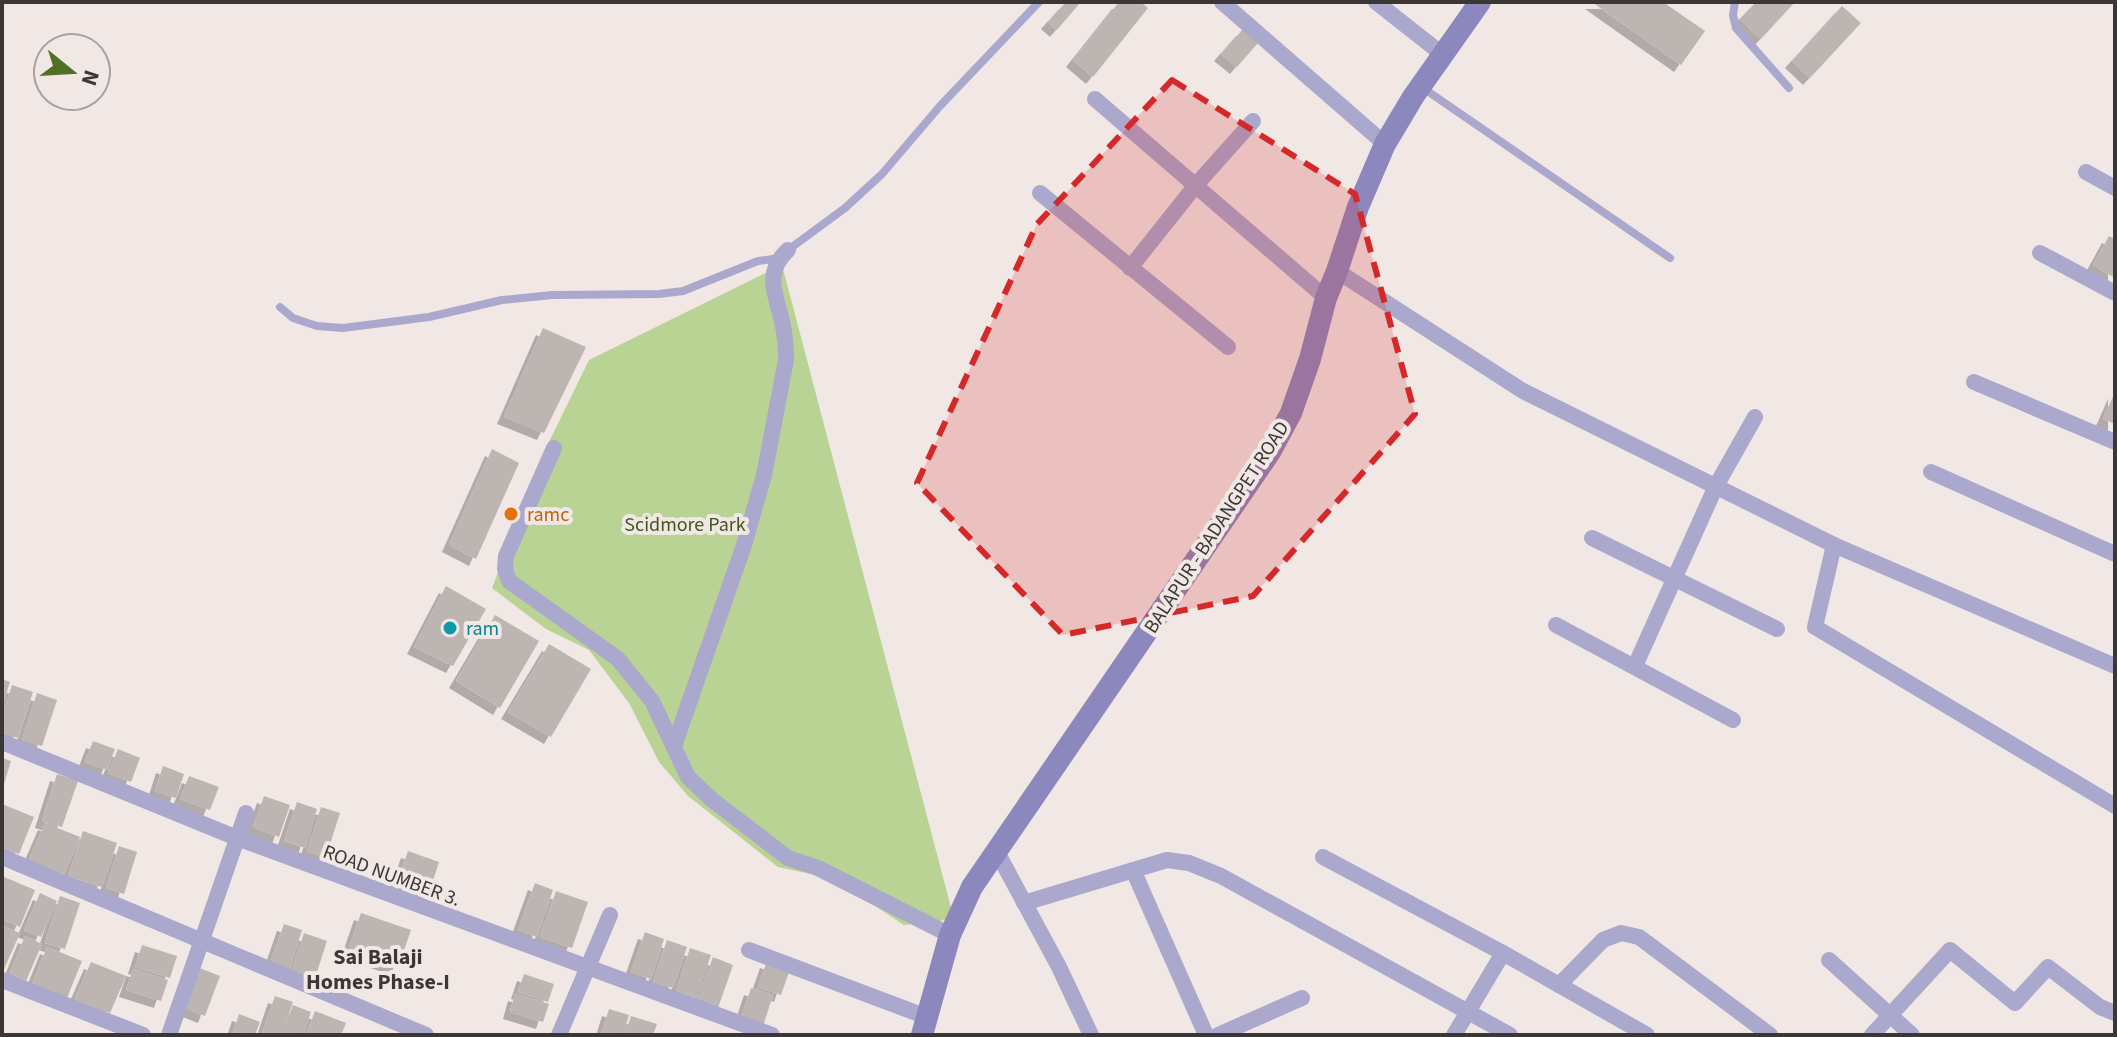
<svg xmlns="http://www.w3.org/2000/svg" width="2117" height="1037" font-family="'Source Sans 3',sans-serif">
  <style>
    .green { fill: #b8d393 }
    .building { fill: #bdb5b2; filter: url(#shadow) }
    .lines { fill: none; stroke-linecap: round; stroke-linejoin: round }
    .lane { stroke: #aaa8cd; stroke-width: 8 }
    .street { stroke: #aaa8cd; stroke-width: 16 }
    .secondary { stroke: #8c87bd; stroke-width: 22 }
    .marked { fill: #d62828; fill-opacity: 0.2; stroke: #d62828; stroke-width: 6; stroke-dasharray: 16 10; stroke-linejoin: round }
    .food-dot { fill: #e8710a; stroke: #f1e8e5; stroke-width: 3 }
    .culture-dot { fill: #0f9aa8; stroke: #f1e8e5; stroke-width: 3 }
    .labels { text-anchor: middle; stroke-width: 8; stroke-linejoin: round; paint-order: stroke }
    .food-label { font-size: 20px; fill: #c56008; stroke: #f1e8e5; text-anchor: start }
    .park-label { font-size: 20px; fill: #42581c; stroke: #f1e8e5 }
    .street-label { font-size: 20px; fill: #3a3735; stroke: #f1e8e5 }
    .culture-label { font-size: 20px; fill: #0d838f; stroke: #f1e8e5; text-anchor: start }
    .neighbourhood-label { font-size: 22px; font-weight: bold; fill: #3a3735; stroke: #f1e8e5 }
  </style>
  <defs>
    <filter id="shadow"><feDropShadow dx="-7" dy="7" stdDeviation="0" flood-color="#0004"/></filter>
  </defs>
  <rect width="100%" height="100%" fill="#f1e8e5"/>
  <path class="green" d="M782 265 954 919 904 925 834 879 778 867 688 796 659 762 629 703 589 650 546 629 492 588 546 448 589 360Z"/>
  <g class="building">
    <path d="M1066 2 1080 3 1057 30 1048 22Z"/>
    <path d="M1119 2H1141L1148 8 1093 77 1073 60Z"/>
    <path d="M1592 2H1663L1705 31 1681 65Z"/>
    <path d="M1756 2H1795L1761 39 1740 19Z"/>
    <path d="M1842 6 1861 23 1810 78 1792 61Z"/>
    <path d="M1243 29 1258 43 1237 67 1221 54Z"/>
    <path d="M2109 236 2115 239V278L2093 265Z"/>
    <path d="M543 328 586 347 544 433 504 417Z"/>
    <path d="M2115 392V424L2103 419Z"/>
    <path d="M492 449 519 463 476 559 449 545Z"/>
    <path d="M446 586 486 609 453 666 414 647Z"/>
    <path d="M495 615 539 641 500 708 456 681Z"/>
    <path d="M549 644 591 669 551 737 508 712Z"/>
    <path d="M2 679 10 682 3 704 2 703Z"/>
    <path d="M12 685 33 692 18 738 2 733V717Z"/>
    <path d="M37 693 57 700 42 746 22 740Z"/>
    <path d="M93 741 115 749 107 770 85 762Z"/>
    <path d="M118 749 140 758 131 782 108 773Z"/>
    <path d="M2 758 11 761 3 787H2Z"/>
    <path d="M163 766 184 774 176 798 155 791Z"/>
    <path d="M57 774 78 781 62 827 42 821Z"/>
    <path d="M189 776 219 787 210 810 180 799Z"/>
    <path d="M264 796 290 805 279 837 253 827Z"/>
    <path d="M297 802 317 809 305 848 284 841Z"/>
    <path d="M2 804 34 817 19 854 2 847Z"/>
    <path d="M321 807 340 813 326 857 307 851Z"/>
    <path d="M45 823 80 837 64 874 29 860Z"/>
    <path d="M83 831 117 843 102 887 68 876Z"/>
    <path d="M119 846 137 852 124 894 106 888Z"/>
    <path d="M408 851 439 862 428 896 396 885Z"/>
    <path d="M2 876 35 890 20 927 2 919Z"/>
    <path d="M535 883 553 890 537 937 518 930Z"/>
    <path d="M556 891 588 902 572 948 540 937Z"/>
    <path d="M40 893 57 901 41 937 24 930Z"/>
    <path d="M60 896 80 903 65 949 45 943Z"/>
    <path d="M361 913 411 930 398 968 348 951Z"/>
    <path d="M284 924 302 930 288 974 269 967Z"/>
    <path d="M2 926 20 933 2 974Z"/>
    <path d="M645 932 664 939 651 979 631 972Z"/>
    <path d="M304 933 327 941 314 981 291 973Z"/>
    <path d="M25 936 42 944 26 981 10 973Z"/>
    <path d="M667 940 687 947 673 988 653 982Z"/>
    <path d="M142 945 177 956 170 978 135 967Z"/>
    <path d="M47 947 82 961 67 998 32 984Z"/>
    <path d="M690 948 711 955 696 998 676 991Z"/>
    <path d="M713 957 733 965 718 1008 697 1001Z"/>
    <path d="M767 961 790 969 781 995 758 987Z"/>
    <path d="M91 962 126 976 110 1013 75 999Z"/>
    <path d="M197 967 220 976 205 1016 182 1007Z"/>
    <path d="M133 969 168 980 161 1001 126 990Z"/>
    <path d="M524 974 554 984 548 1002 518 992Z"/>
    <path d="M751 988 773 995 763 1026 741 1018Z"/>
    <path d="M515 994 549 1004 543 1022 510 1012Z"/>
    <path d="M275 996 293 1002 283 1030 293 1005 311 1012 303 1035 262 1034Z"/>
    <path d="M609 1009 629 1015 623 1035H601Z"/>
    <path d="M315 1011 346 1023 341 1035H306Z"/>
    <path d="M239 1014 260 1022 255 1035H232Z"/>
    <path d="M631 1016 657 1024 653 1035H625Z"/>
  </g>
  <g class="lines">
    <g class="lane">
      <path d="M1735 2 1733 15 1736 28 1789 88"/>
      <path d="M1423 88 1670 258"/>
      <path d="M788 250 845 208 882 174 940 106 1039 2"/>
      <path d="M280 307 293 318 317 326 343 328 429 317 502 300 552 295 659 294 683 291 758 261 780 258"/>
    </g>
    <g class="street">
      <path d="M1222 2 1385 144"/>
      <path d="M1376 2 1442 54"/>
      <path d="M1095 99 1326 298"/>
      <path d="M2086 172 2115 188"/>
      <path d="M1040 193 1228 347"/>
      <path d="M2040 253 2115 293"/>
      <path d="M1130 268 1196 185 1253 121"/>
      <path d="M1337 271 1523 391 1834 545 2115 666"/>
      <path d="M1974 382 2115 442"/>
      <path d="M554 448 506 556 505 569 509 581 618 659 652 701 688 777 711 799 788 858 818 868 950 935"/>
      <path d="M1931 472 2115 554"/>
      <path d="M1592 538 1777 629"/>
      <path d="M1834 545 1815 627 2115 806"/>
      <path d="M1556 625 1733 720"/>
      <path d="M1635 666 1716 486 1755 417"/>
      <path d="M2 742 237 838 772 1035"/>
      <path d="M674 746 744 545 764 475 786 360C786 346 785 335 782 321 776 295 763 273 788 250"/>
      <path d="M997 852 1059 967 1091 1035"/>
      <path d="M2 857 426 1035"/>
      <path d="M1323 857 1503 953 1647 1035"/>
      <path d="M1133 870 1206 1035"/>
      <path d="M1024 903 1167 860 1189 863 1221 876 1510 1035"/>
      <path d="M749 950 927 1017"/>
      <path d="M1829 960 1912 1035"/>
      <path d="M2 980 143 1035"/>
      <path d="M1559 985 1603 940 1621 933 1639 937 1770 1035"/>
      <path d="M169 1035 246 813"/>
      <path d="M559 1035 610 915"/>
      <path d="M1218 1035 1302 998"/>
      <path d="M1454 1035 1503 953"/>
      <path d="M1872 1035 1950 950 2015 1003 2048 967 2100 1007 2115 1013"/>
    </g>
    <path class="secondary" d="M922 1035 950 935 972 887 1270 452 1291 413 1310 359 1326 298 1337 271 1358 207 1385 144 1413 97 1480 2"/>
  </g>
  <path class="marked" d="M1172 80 1355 194 1415 414 1253 596 1063 635 917 483 1037 224Z"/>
  <circle class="food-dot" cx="511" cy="514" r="8"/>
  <circle class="culture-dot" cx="450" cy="628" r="8"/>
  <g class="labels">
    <g class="food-label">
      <text x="527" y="521">ramc</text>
    </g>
    <g class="park-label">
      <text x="685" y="531">Scidmore Park</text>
    </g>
    <g class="street-label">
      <text transform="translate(1216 527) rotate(-57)" y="7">BALAPUR - BADANGPET ROAD</text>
      <text transform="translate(392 875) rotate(20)" y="7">ROAD NUMBER 3.</text>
    </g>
    <g class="culture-label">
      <text x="466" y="635">ram</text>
    </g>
    <g class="neighbourhood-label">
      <text x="378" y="964">Sai Balaji<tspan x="378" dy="25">Homes Phase-I</tspan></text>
    </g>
  </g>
  <rect width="2117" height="1037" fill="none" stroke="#3a3735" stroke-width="8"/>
  <g transform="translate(72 72) rotate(108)"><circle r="38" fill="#f1e8e5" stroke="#a8a19f" stroke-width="2"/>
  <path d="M0-6L14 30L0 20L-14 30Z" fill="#507026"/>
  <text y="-12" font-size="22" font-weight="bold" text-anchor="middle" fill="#3a3735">N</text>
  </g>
</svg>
